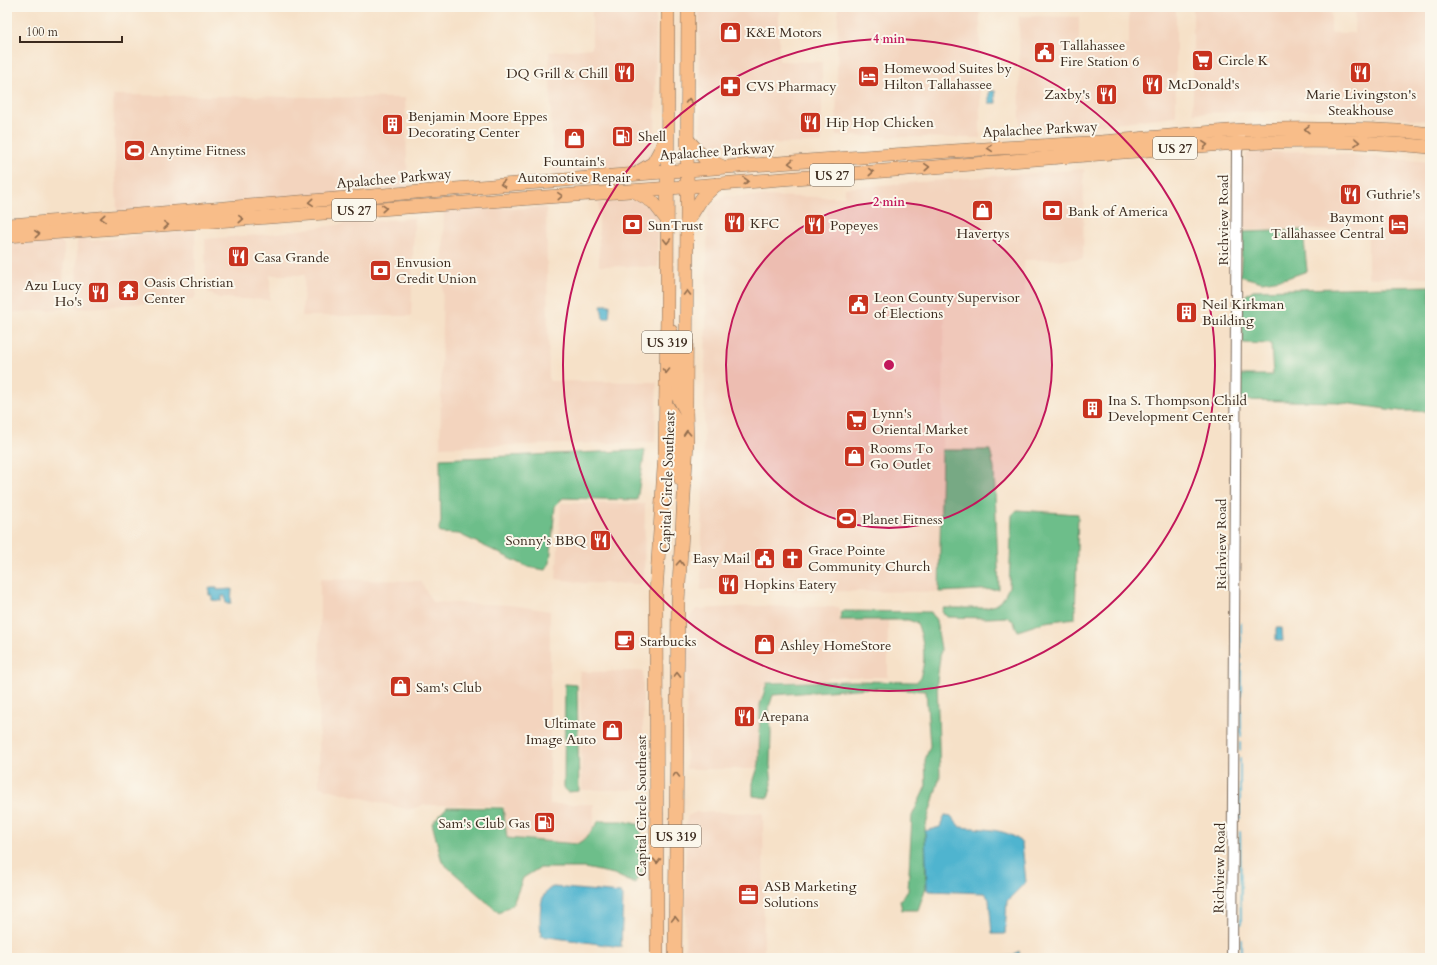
<svg xmlns="http://www.w3.org/2000/svg" width="1437" height="965" font-family="Cardo,serif">
  <style>
    .built { fill: #f3d4be }
    .forest { fill: #6dbe8a; stroke: #547454 }
    .water { fill: #50b4cf; stroke: #466f76 }
    .lines { fill: none; stroke-linecap: round; stroke-linejoin: round }
    .stream { stroke: #50b4cf; stroke-width: 2 }
    .minor-casing { stroke: #7c6a5a; stroke-width: 12 }
    .major-casing { stroke: #7c6a5a; stroke-width: 14 }
    .minor { stroke: #fff; stroke-width: 10 }
    .major { stroke: #f8bd89; stroke-width: 13 }
    .oneway { stroke: #906c4e }
    .ring { fill: none; stroke: #c2185b; stroke-width: 2 }
    .labels { text-anchor: middle; stroke-width: 4; stroke-linejoin: round; paint-order: stroke }
    .shield { fill: #fbf7ec; stroke: #75685c; stroke-width: 1 }
    .shield-label { font-size: 13px; font-weight: bold; fill: #3b2a1e }
    .poi-label { font-size: 14px; fill: #3b2a1e; stroke: #fbf7ec; text-anchor: start }
    .street-label { font-size: 14px; fill: #3b2a1e; stroke: #fbf7ec }
    .centre { fill: #c2185b; stroke: #fbf7ec; stroke-width: 2 }
    .ring-label { font-size: 12px; text-anchor: middle; font-weight: bold; fill: #c2185b; stroke: #fbf7ec; stroke-width: 4; stroke-linejoin: round; paint-order: stroke }
  </style>
  <rect width="100%" height="100%" fill="#fbf7ec"/>
  <filter id="ink" filterUnits="userSpaceOnUse"><feTurbulence type="fractalNoise" baseFrequency=".025" numOctaves="2"/><feDisplacementMap in="SourceGraphic" scale="8" xChannelSelector="R" yChannelSelector="G"/><feConvolveMatrix kernelMatrix="1 2 1 2 8 2 1 2 1" color-interpolation-filters="sRGB"/></filter>
  <filter id="wash" filterUnits="userSpaceOnUse"><feTurbulence type="fractalNoise" baseFrequency=".012" numOctaves="4" result="noise"/><feDisplacementMap in="SourceGraphic" scale="16" xChannelSelector="R" yChannelSelector="G"/><feGaussianBlur stdDeviation="0.9" result="paint"/><feColorMatrix in="noise" values="0 0 0 0 0 0 0 0 0 0 0 0 0 0 0 0 0 1.4 0 .05"/><feComposite in="paint" operator="in"/></filter>
  <g filter="url(#wash)">
    <rect width="100%" height="100%" fill="#f6e1c8"/>
    <g class="built">
      <path d="M592 7H656L655 147 647 160 634 167 553 173 549 52 592 48Z"/>
      <path d="M699 7H779V61L822 62V143L711 144 701 133Z"/>
      <path d="M838 7H980V138L836 136Z"/>
      <path d="M1129 7H1176V116L1020 134 1019 16 1079 17V45H1129Z"/>
      <path d="M1193 7H1256V11L1331 12V33H1354L1355 7H1430V121L1331 110 1193 113Z"/>
      <path d="M113 95 405 98 408 188 340 192 318 196 117 212Z"/>
      <path d="M1306 151 1430 162V277L1368 278V234L1306 229 1245 230 1243 163 1247 153Z"/>
      <path d="M1084 169 1083 259 1024 260 1025 297 945 304 939 592 701 590 708 210 717 200 726 196 844 197 845 188Z"/>
      <path d="M636 200 645 202 657 216 658 267 599 266V203Z"/>
      <path d="M499 207 514 209 546 207 549 381 657 382 655 442 440 447 444 210Z"/>
      <path d="M414 218 411 316H302L305 275H270V300L219 298 209 293 206 288 205 239 270 234 350 223Z"/>
      <path d="M195 230 196 295 193 299 76 309 77 243 79 238 92 241 123 238 140 234Z"/>
      <path d="M60 240 64 245 63 309 7 313V243Z"/>
      <path d="M561 503 645 504 644 577 641 584 584 583 556 579Z"/>
      <path d="M320 579 421 581 432 602 511 605 550 611V804H594V830L582 843 505 844 504 805H423L409 810 319 787Z"/>
      <path d="M757 606 839 607V620H888V677H832L821 681H768V687H761L760 769H686L687 621 696 609Z"/>
      <path d="M643 671V790H582L580 672Z"/>
      <path d="M696 812 763 813 764 958H685L686 823 688 816Z"/>
    </g>
    <g class="forest">
      <path d="M1303 230 1307 271 1287 278 1262 282 1240 276 1243 232Z"/>
      <path d="M1430 286V411H1401L1337 402 1240 400 1239 375H1273L1271 344 1243 343 1242 298 1253 290Z"/>
      <path d="M645 450 637 500 563 498 555 506 550 563 545 570 528 567 459 534 440 533 439 528 441 522 440 459Z"/>
      <path d="M942 450H990L994 468 999 589 939 592Z"/>
      <path d="M1017 510 1078 514 1075 618 1045 622 1018 631 1013 621 1007 617 988 618 947 617 942 612 943 608H986L995 605 1003 599 1009 587 1012 515Z"/>
      <path d="M841 611 931 612 936 620 941 649 937 681 940 776 925 828 926 887 918 910H902L900 900 908 891 912 816 926 786 925 760 930 746 926 691 869 688 773 695 769 707 771 733 770 765 772 784 768 798 753 796V783L759 764 760 705 767 683 853 681 917 682C928 666 924 640 917 623L908 620H840Z"/>
      <path d="M565 684 577 685 579 791 568 792 564 788Z"/>
      <path d="M447 807 503 808 507 838 577 844 586 838 599 821H623L641 825 642 872 635 884 614 874 585 868H539L523 878 513 904 499 913 442 862 432 823Z"/>
    </g>
    <g class="water">
      <path d="M989 91H995L996 103H989Z"/>
      <path d="M1400 221 1405 223 1404 234 1399 232Z"/>
      <path d="M601 305H610L609 318H603Z"/>
      <path d="M209 588H217V590L232 589 231 603H226L225 596H222V601L212 600V595H209Z"/>
      <path d="M1276 628H1282L1283 641H1276Z"/>
      <path d="M945 815 951 816 960 827C978 829 1012 828 1022 844L1026 882 1007 901 1005 934H992L989 899 984 893 930 891 927 890 925 831 940 827Z"/>
      <path d="M553 887 621 893 623 896 621 947 541 936C540 922 537 892 553 887Z"/>
      <path d="M1019 951 1020 958H973L1012 956Z"/>
    </g>
    <g class="lines">
      <g class="stream">
        <path d="M1241 648V623"/>
        <path d="M1241 655V658"/>
        <path d="M1241 696V665"/>
        <path d="M1241 736V703"/>
        <path d="M1240 743V750"/>
        <path d="M1240 793V758"/>
        <path d="M1240 818V795"/>
        <path d="M1240 831 1241 924"/>
        <path d="M1241 940V958"/>
      </g>
    </g>
  </g>
  <g filter="url(#ink)">
    <g class="lines">
      <defs>
        <path id="minor" d="M1232 958 1237 151 1240 136"/>
        <g id="major">
          <path d="M688 140 704 158 721 166"/>
          <path d="M640 171 653 163 665 141"/>
          <path d="M634 191 653 202 667 220"/>
          <path d="M687 222 702 198 717 184"/>
          <path d="M7 225C362 199 717 163 1072 144 1129 141 1187 133 1244 130 1277 128 1311 129 1344 129 1373 130 1402 130 1430 134"/>
          <path d="M7 236 657 189 1224 144C1292 140 1361 140 1430 147"/>
          <path d="M671 331 677 356V395L686 411"/>
          <path d="M665 403 675 418V451L681 480"/>
          <path d="M657 958 656 593 665 452 667 314 668 7"/>
          <path d="M675 958 678 602 687 442 686 411 688 7"/>
        </g>
      </defs>
      <use href="#minor" class="minor-casing"/>
      <use href="#major" class="major-casing"/>
      <use href="#minor" class="minor"/>
      <use href="#major" class="major"/>
    </g>
    <defs><path id="oneway-chevron" d="M-2-3.5L2.5 0L-2 3.5" fill="none" stroke-width="1.6" stroke-linecap="round" stroke-linejoin="round"/></defs>
    <g class="oneway">
      <use href="#oneway-chevron" transform="translate(689 101) rotate(-90)"/>
      <use href="#oneway-chevron" transform="translate(1307 129) rotate(-179)"/>
      <use href="#oneway-chevron" transform="translate(1357 142) rotate(2)"/>
      <use href="#oneway-chevron" transform="translate(1205 145) rotate(-5)"/>
      <use href="#oneway-chevron" transform="translate(990 148) rotate(175)"/>
      <use href="#oneway-chevron" transform="translate(791 163) rotate(177)"/>
      <use href="#oneway-chevron" transform="translate(927 167) rotate(-4)"/>
      <use href="#oneway-chevron" transform="translate(871 172) rotate(-4)"/>
      <use href="#oneway-chevron" transform="translate(746 181) rotate(-3)"/>
      <use href="#oneway-chevron" transform="translate(503 184) rotate(175)"/>
      <use href="#oneway-chevron" transform="translate(560 196) rotate(-4)"/>
      <use href="#oneway-chevron" transform="translate(311 202) rotate(175)"/>
      <use href="#oneway-chevron" transform="translate(384 208) rotate(-4)"/>
      <use href="#oneway-chevron" transform="translate(103 218) rotate(176)"/>
      <use href="#oneway-chevron" transform="translate(241 219) rotate(-4)"/>
      <use href="#oneway-chevron" transform="translate(166 225) rotate(-4)"/>
      <use href="#oneway-chevron" transform="translate(37 234) rotate(-5)"/>
      <use href="#oneway-chevron" transform="translate(667 241) rotate(90)"/>
      <use href="#oneway-chevron" transform="translate(687 293) rotate(-90)"/>
      <use href="#oneway-chevron" transform="translate(666 371) rotate(91)"/>
      <use href="#oneway-chevron" transform="translate(687 433) rotate(-93)"/>
      <use href="#oneway-chevron" transform="translate(680 563) rotate(-87)"/>
      <use href="#oneway-chevron" transform="translate(677 675) rotate(-89)"/>
      <use href="#oneway-chevron" transform="translate(676 775) rotate(-90)"/>
      <use href="#oneway-chevron" transform="translate(657 861) rotate(90)"/>
      <use href="#oneway-chevron" transform="translate(675 919) rotate(-90)"/>
    </g>
  </g>
  <circle cx="889" cy="365" r="163" fill="#c2185b" fill-opacity=".12"/>
  <g class="ring">
    <circle cx="889" cy="365" r="163"/>
    <circle cx="889" cy="365" r="326"/>
  </g>
  <defs>
    <symbol id="shop-square" viewBox="-11 -11 22 22"><rect x="-9" y="-9" width="18" height="18" rx="4" fill="#c8321e" stroke="#fbf7ec"/><path d="M-5-2.5h2.3a2.7 3.5 0 0 1 5.4 0H5L5.5 6h-11ZM-1.5-2.5h3a1.5 2.3 0 0 0-3 0Z" fill="#fff"/></symbol>
    <symbol id="civic-square" viewBox="-11 -11 22 22"><rect x="-9" y="-9" width="18" height="18" rx="4" fill="#c8321e" stroke="#fbf7ec"/><path d="M-.6-6.5H3V-4.5H.6V-3L4-1V1h2V6H-6V1h2V-1L-.6-3ZM-1.2 2.5V6h2.4V2.5Z" fill="#fff"/></symbol>
    <symbol id="supermarket-square" viewBox="-11 -11 22 22"><rect x="-9" y="-9" width="18" height="18" rx="4" fill="#c8321e" stroke="#fbf7ec"/><path d="M-6-5.5h2.5l.6 2H6L4.5 2H-2.5L-4.4-4H-6ZM-1.5 3.2a1.3 1.3 0 1 0 .1 0ZM3 3.2a1.3 1.3 0 1 0 .1 0Z" fill="#fff"/></symbol>
    <symbol id="restaurant-square" viewBox="-11 -11 22 22"><rect x="-9" y="-9" width="18" height="18" rx="4" fill="#c8321e" stroke="#fbf7ec"/><path d="M-5-6h1v4h1v-4h1v4h1v-4h1v5L-1.5 .5V6h-2V.5L-5-1ZM5-6V6H3V1.5H1.5Q1.5-4 5-6Z" fill="#fff"/></symbol>
    <symbol id="hotel-square" viewBox="-11 -11 22 22"><rect x="-9" y="-9" width="18" height="18" rx="4" fill="#c8321e" stroke="#fbf7ec"/><path d="M-6-4.5h1.5V1H6V5H4.5V3h-9V5H-6ZM-4 0a1.8 1.8 0 1 1 3.6 0ZM.5 0V-2.5h3Q6-2.5 6 0Z" fill="#fff"/></symbol>
    <symbol id="pharmacy-square" viewBox="-11 -11 22 22"><rect x="-9" y="-9" width="18" height="18" rx="4" fill="#c8321e" stroke="#fbf7ec"/><path d="M-2-6h4v4h4v4h-4v4h-4v-4h-4v-4h4Z" fill="#fff"/></symbol>
    <symbol id="building-square" viewBox="-11 -11 22 22"><rect x="-9" y="-9" width="18" height="18" rx="4" fill="#c8321e" stroke="#fbf7ec"/><path d="M-4-6H4V6H1V3H-1V6H-4ZM-2.5-4.3h1.7v1.8h-1.7ZM.8-4.3h1.7v1.8H.8ZM-2.5-1h1.7V.8h-1.7ZM.8-1h1.7V.8H.8Z" fill="#fff"/></symbol>
    <symbol id="fuel-square" viewBox="-11 -11 22 22"><rect x="-9" y="-9" width="18" height="18" rx="4" fill="#c8321e" stroke="#fbf7ec"/><path d="M-5.5-6h7V0h2V4h1.3V-2.5L3-4.5l.8-.8L6-3V5H2.5V1h-1V6h-7ZM-4.2-4.7v3.2H.2V-4.7Z" fill="#fff"/></symbol>
    <symbol id="stadium-square" viewBox="-11 -11 22 22"><rect x="-9" y="-9" width="18" height="18" rx="4" fill="#c8321e" stroke="#fbf7ec"/><path d="M0-5a6.5 5 0 1 0 0 10a6.5 5 0 1 0 0-10ZM-3.5-1.8h7v3.6h-7Z" fill="#fff"/></symbol>
    <symbol id="bank-square" viewBox="-11 -11 22 22"><rect x="-9" y="-9" width="18" height="18" rx="4" fill="#c8321e" stroke="#fbf7ec"/><path d="M-6-4H6V4H-6ZM0-2.3a2.3 2.3 0 1 0 0 4.6a2.3 2.3 0 1 0 0-4.6Z" fill="#fff"/></symbol>
    <symbol id="temple-square" viewBox="-11 -11 22 22"><rect x="-9" y="-9" width="18" height="18" rx="4" fill="#c8321e" stroke="#fbf7ec"/><path d="M0-6L5-2H3V0L6.5 2.5H4V6H1.5V3h-3V6H-4V2.5H-6.5L-3 0V-2H-5Z" fill="#fff"/></symbol>
    <symbol id="church-square" viewBox="-11 -11 22 22"><rect x="-9" y="-9" width="18" height="18" rx="4" fill="#c8321e" stroke="#fbf7ec"/><path d="M-1.2-6h2.4v3.5h3.3v2.4h-3.3V6h-2.4V-.1h-3.3v-2.4h3.3Z" fill="#fff"/></symbol>
    <symbol id="cafe-square" viewBox="-11 -11 22 22"><rect x="-9" y="-9" width="18" height="18" rx="4" fill="#c8321e" stroke="#fbf7ec"/><path d="M-5.5-4.5H6V0H3Q3 3.5 0 3.5H-2.5Q-5.5 3.5-5.5 0ZM3-3.2v2h1.7v-2ZM-6 4.5H4V6H-6Z" fill="#fff"/></symbol>
    <symbol id="office-square" viewBox="-11 -11 22 22"><rect x="-9" y="-9" width="18" height="18" rx="4" fill="#c8321e" stroke="#fbf7ec"/><path d="M-6-3h4V-5.5h4V-3h4V5H-6ZM-1-4.5V-3h2v-1.5ZM-6 0V1H6V0Z" fill="#fff"/></symbol>
  </defs>
  <g fill-rule="evenodd">
    <use href="#shop-square" x="718" y="20" width="25" height="25"/>
    <use href="#civic-square" x="1032" y="40" width="25" height="25"/>
    <use href="#supermarket-square" x="1190" y="48" width="25" height="25"/>
    <use href="#restaurant-square" x="1348" y="60" width="25" height="25"/>
    <use href="#restaurant-square" x="612" y="60" width="25" height="25"/>
    <use href="#hotel-square" x="856" y="64" width="25" height="25"/>
    <use href="#restaurant-square" x="1140" y="72" width="25" height="25"/>
    <use href="#pharmacy-square" x="718" y="74" width="25" height="25"/>
    <use href="#restaurant-square" x="1094" y="82" width="25" height="25"/>
    <use href="#restaurant-square" x="798" y="110" width="25" height="25"/>
    <use href="#building-square" x="380" y="112" width="25" height="25"/>
    <use href="#fuel-square" x="610" y="124" width="25" height="25"/>
    <use href="#shop-square" x="562" y="126" width="25" height="25"/>
    <use href="#stadium-square" x="122" y="138" width="25" height="25"/>
    <use href="#restaurant-square" x="1338" y="182" width="25" height="25"/>
    <use href="#shop-square" x="970" y="198" width="25" height="25"/>
    <use href="#bank-square" x="1040" y="198" width="25" height="25"/>
    <use href="#restaurant-square" x="722" y="210" width="25" height="25"/>
    <use href="#bank-square" x="620" y="212" width="25" height="25"/>
    <use href="#restaurant-square" x="802" y="212" width="25" height="25"/>
    <use href="#hotel-square" x="1386" y="212" width="25" height="25"/>
    <use href="#restaurant-square" x="226" y="244" width="25" height="25"/>
    <use href="#bank-square" x="368" y="258" width="25" height="25"/>
    <use href="#temple-square" x="116" y="278" width="25" height="25"/>
    <use href="#restaurant-square" x="86" y="280" width="25" height="25"/>
    <use href="#civic-square" x="846" y="292" width="25" height="25"/>
    <use href="#building-square" x="1174" y="300" width="25" height="25"/>
    <use href="#building-square" x="1080" y="396" width="25" height="25"/>
    <use href="#supermarket-square" x="844" y="408" width="25" height="25"/>
    <use href="#shop-square" x="842" y="444" width="25" height="25"/>
    <use href="#stadium-square" x="834" y="506" width="25" height="25"/>
    <use href="#restaurant-square" x="588" y="528" width="25" height="25"/>
    <use href="#civic-square" x="752" y="546" width="25" height="25"/>
    <use href="#church-square" x="780" y="546" width="25" height="25"/>
    <use href="#restaurant-square" x="716" y="572" width="25" height="25"/>
    <use href="#cafe-square" x="612" y="628" width="25" height="25"/>
    <use href="#shop-square" x="752" y="632" width="25" height="25"/>
    <use href="#shop-square" x="388" y="674" width="25" height="25"/>
    <use href="#restaurant-square" x="732" y="704" width="25" height="25"/>
    <use href="#shop-square" x="600" y="718" width="25" height="25"/>
    <use href="#fuel-square" x="532" y="810" width="25" height="25"/>
    <use href="#office-square" x="736" y="882" width="25" height="25"/>
  </g>
  <g class="labels">
    <g class="shield">
      <rect x="1153" y="137" width="44" height="22" rx="3"/>
      <rect x="810" y="164" width="44" height="22" rx="3"/>
      <rect x="332" y="199" width="44" height="22" rx="3"/>
      <rect x="642" y="331" width="50" height="22" rx="3"/>
      <rect x="651" y="825" width="50" height="22" rx="3"/>
    </g>
    <g class="shield-label">
      <text x="1175" y="153">US 27</text>
      <text x="832" y="180">US 27</text>
      <text x="354" y="215">US 27</text>
      <text x="667" y="347">US 319</text>
      <text x="676" y="841">US 319</text>
    </g>
    <g class="poi-label">
      <text x="746" y="37">K&amp;E Motors</text>
      <text x="1060" y="50">Tallahassee<tspan x="1060" dy="16">Fire Station 6</tspan></text>
      <text x="1218" y="65">Circle K</text>
      <text x="884" y="73">Homewood Suites by<tspan x="884" dy="16">Hilton Tallahassee</tspan></text>
      <text x="608" y="78" text-anchor="end">DQ Grill &amp; Chill</text>
      <text x="1168" y="89">McDonald's</text>
      <text x="746" y="91">CVS Pharmacy</text>
      <text x="1090" y="99" text-anchor="end">Zaxby's</text>
      <text x="1361" y="99" text-anchor="middle">Marie Livingston's<tspan x="1361" dy="16">Steakhouse</tspan></text>
      <text x="408" y="121">Benjamin Moore Eppes<tspan x="408" dy="16">Decorating Center</tspan></text>
      <text x="826" y="127">Hip Hop Chicken</text>
      <text x="638" y="141">Shell</text>
      <text x="150" y="155">Anytime Fitness</text>
      <text x="574" y="166" text-anchor="middle">Fountain's<tspan x="574" dy="16">Automotive Repair</tspan></text>
      <text x="1366" y="199">Guthrie's</text>
      <text x="1068" y="216">Bank of America</text>
      <text x="1384" y="222" text-anchor="end">Baymont<tspan x="1384" dy="16">Tallahassee Central</tspan></text>
      <text x="750" y="228">KFC</text>
      <text x="648" y="230">SunTrust</text>
      <text x="830" y="230">Popeyes</text>
      <text x="983" y="238" text-anchor="middle">Havertys</text>
      <text x="254" y="262">Casa Grande</text>
      <text x="396" y="267">Envusion<tspan x="396" dy="16">Credit Union</tspan></text>
      <text x="144" y="287">Oasis Christian<tspan x="144" dy="16">Center</tspan></text>
      <text x="82" y="290" text-anchor="end">Azu Lucy<tspan x="82" dy="16">Ho's</tspan></text>
      <text x="874" y="302">Leon County Supervisor<tspan x="874" dy="16">of Elections</tspan></text>
      <text x="1202" y="309">Neil Kirkman<tspan x="1202" dy="16">Building</tspan></text>
      <text x="1108" y="405">Ina S. Thompson Child<tspan x="1108" dy="16">Development Center</tspan></text>
      <text x="872" y="418">Lynn's<tspan x="872" dy="16">Oriental Market</tspan></text>
      <text x="870" y="453">Rooms To<tspan x="870" dy="16">Go Outlet</tspan></text>
      <text x="862" y="524">Planet Fitness</text>
      <text x="586" y="545" text-anchor="end">Sonny's BBQ</text>
      <text x="808" y="555">Grace Pointe<tspan x="808" dy="16">Community Church</tspan></text>
      <text x="750" y="563" text-anchor="end">Easy Mail</text>
      <text x="744" y="589">Hopkins Eatery</text>
      <text x="640" y="646">Starbucks</text>
      <text x="780" y="650">Ashley HomeStore</text>
      <text x="416" y="692">Sam's Club</text>
      <text x="760" y="721">Arepana</text>
      <text x="596" y="728" text-anchor="end">Ultimate<tspan x="596" dy="16">Image Auto</tspan></text>
      <text x="530" y="828" text-anchor="end">Sam's Club Gas</text>
      <text x="764" y="891">ASB Marketing<tspan x="764" dy="16">Solutions</tspan></text>
    </g>
    <g class="street-label">
      <text transform="translate(1040 129) rotate(-3)" y="5">Apalachee Parkway</text>
      <text transform="translate(717 151) rotate(-4)" y="5">Apalachee Parkway</text>
      <text transform="translate(394 178) rotate(-5)" y="5">Apalachee Parkway</text>
      <text transform="translate(1223 220) rotate(-90)" y="5">Richview Road</text>
      <text transform="translate(667 482) rotate(-88)" y="5">Capital Circle Southeast</text>
      <text transform="translate(1221 544) rotate(-90)" y="5">Richview Road</text>
      <text transform="translate(641 806) rotate(-90)" y="5">Capital Circle Southeast</text>
      <text transform="translate(1219 868) rotate(-89)" y="5">Richview Road</text>
    </g>
  </g>
  <circle cx="889" cy="365" r="6" class="centre"/>
  <g class="ring-label">
    <text x="889" y="43">4 min</text>
    <text x="889" y="206">2 min</text>
  </g>
  <rect width="1437" height="965" fill="none" stroke="#fbf7ec" stroke-width="24"/>
  <path d="M20 36v6h102v-6" fill="none" stroke="#3b2a1e" stroke-width="2"/>
  <text x="26" y="36" font-size="12" fill="#3b2a1e" stroke="#fbf7ec" stroke-width="3" paint-order="stroke">100 m</text>
</svg>
